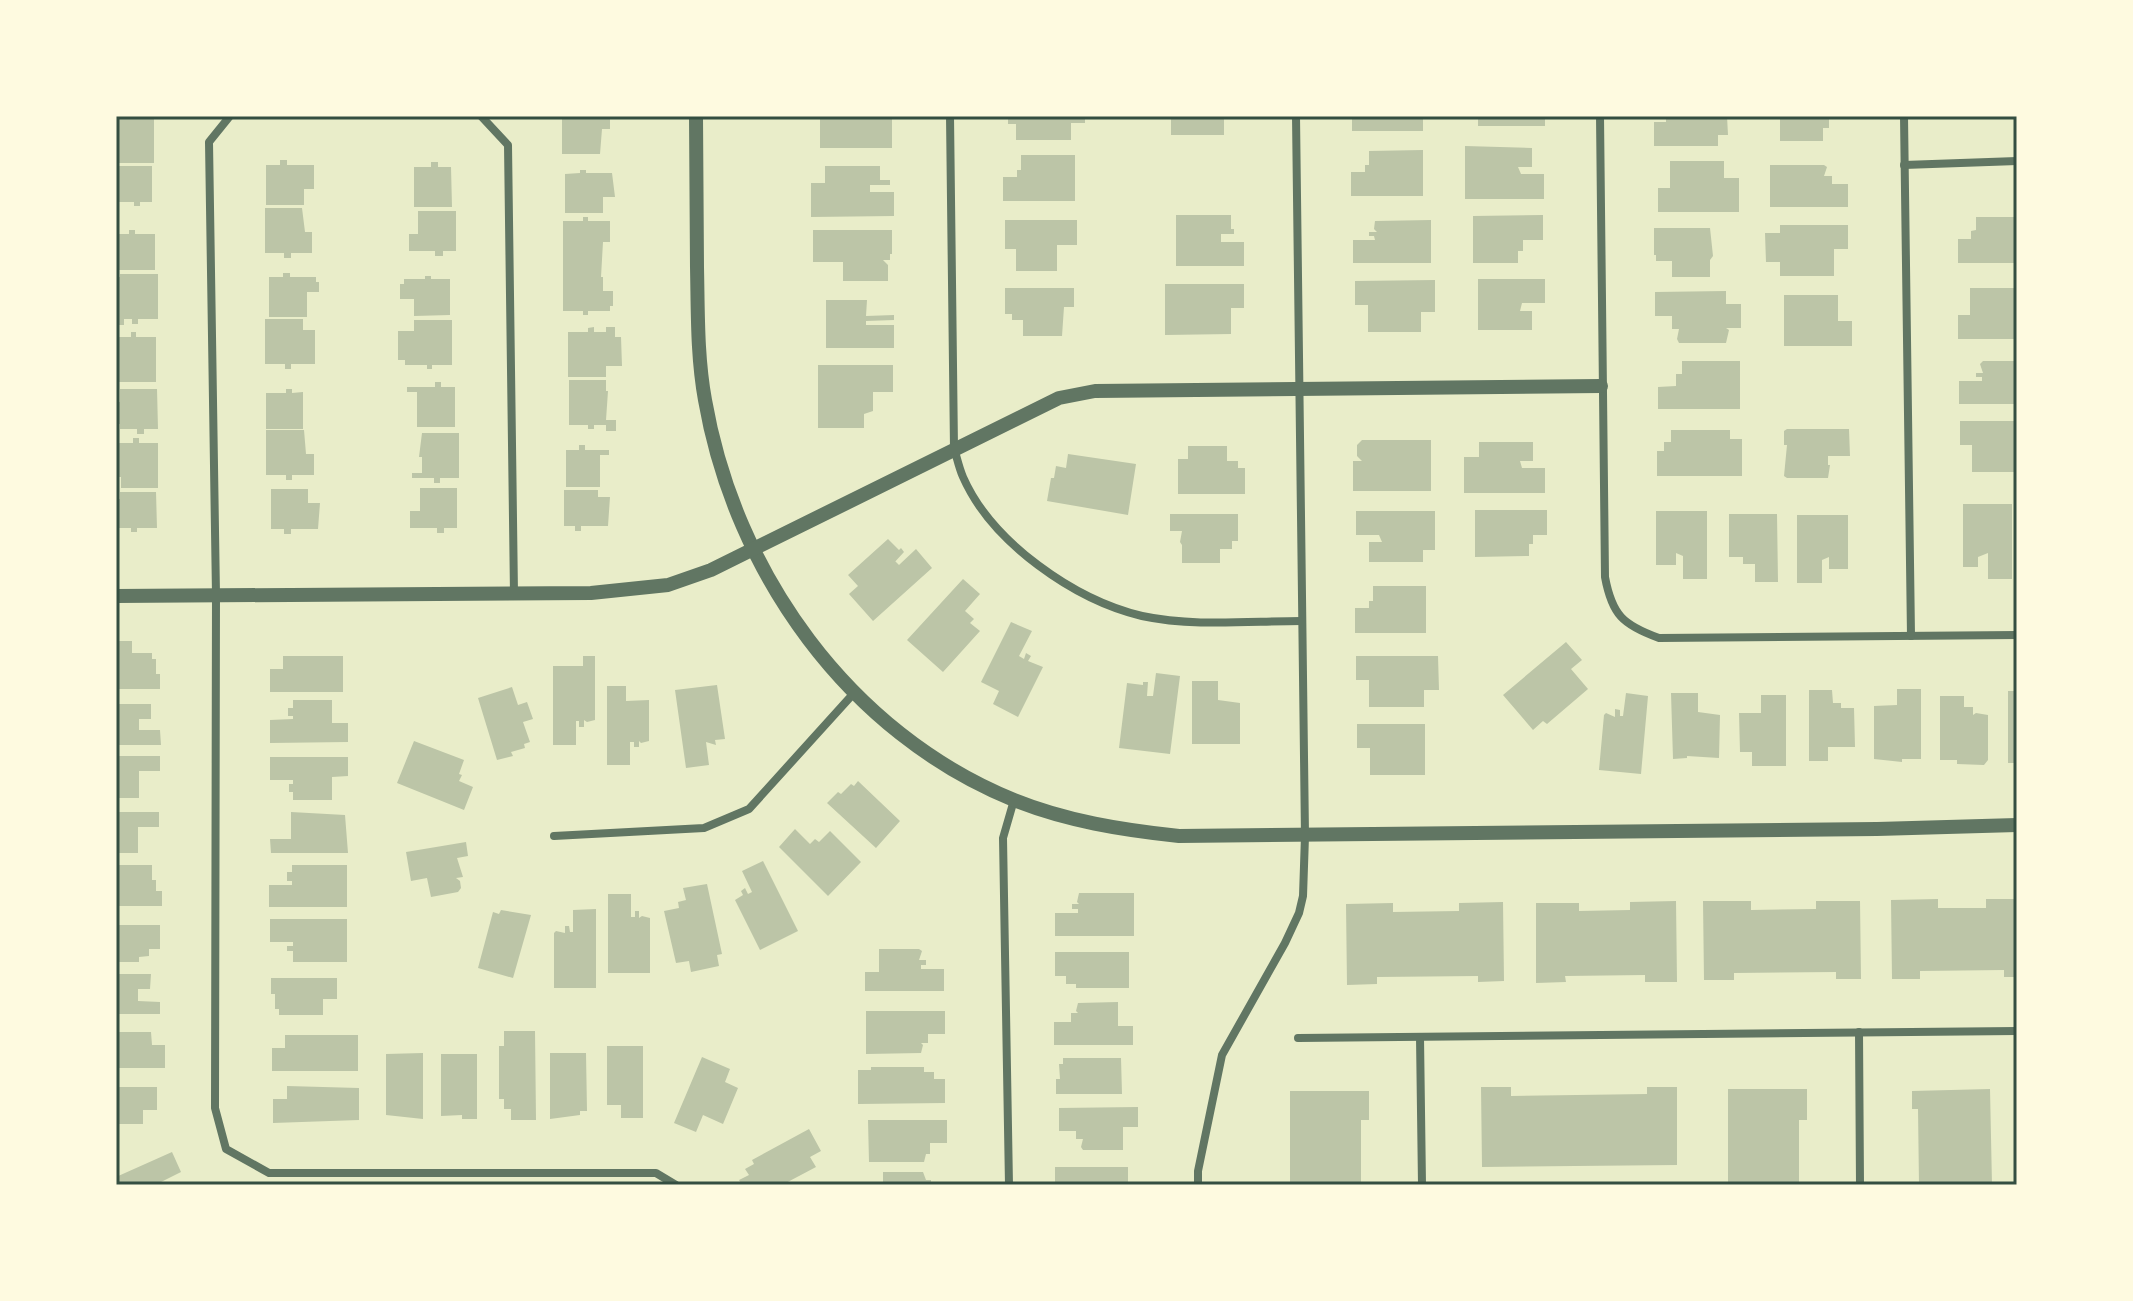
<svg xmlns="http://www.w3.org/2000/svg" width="2133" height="1301" font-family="Helvetica,sans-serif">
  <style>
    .building { fill: #bcc5a7 }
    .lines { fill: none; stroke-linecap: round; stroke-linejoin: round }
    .minor { stroke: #617663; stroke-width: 8 }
    .tertiary { stroke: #617663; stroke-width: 14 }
    .neatline { fill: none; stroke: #344e41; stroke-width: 3 }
  </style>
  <rect width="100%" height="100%" fill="#e9edc9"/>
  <g class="building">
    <path d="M128 116 154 118V163H116V118Z"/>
    <path d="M562 116H610V129H602L600 154H562Z"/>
    <path d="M820 116H881V119H892V148H820Z"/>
    <path d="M1008 116H1085V123H1071V140H1016V124H1008Z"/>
    <path d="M1159 116H1228V119H1224V135H1171V119H1159Z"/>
    <rect x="1352" y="116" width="71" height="15"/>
    <rect x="1478" y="116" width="67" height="10"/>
    <path d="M1666 116H1727L1728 135H1718V146H1654V122H1666Z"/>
    <path d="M1780 116H1829V128H1823V141H1780Z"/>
    <path d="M1465 146 1532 148V167H1518L1521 174H1544V199H1465Z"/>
    <path d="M1423 150V196H1351V172H1365V165H1369V151Z"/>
    <path d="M1021 155H1075V201H1003V177H1017V170H1021Z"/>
    <path d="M280 160H287V165H314V189H304V205H266V165H280Z"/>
    <path d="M1670 161H1724V178H1739V212H1658V188H1670Z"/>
    <path d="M431 162H438V167H451L452 207H414V167H431Z"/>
    <path d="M1770 165H1824L1827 167 1824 176H1832V184H1848V207H1770Z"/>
    <path d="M118 166H152V202H140V206H134V202H116V197H119Z"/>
    <path d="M825 166H880V180H890V185H870V192H894V216L811 217V183H825Z"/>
    <path d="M580 170H586V173H612L615 197H603V213H565V174L580 173Z"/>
    <path d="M265 208H302L305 232H312V253H291V258H284V253H265Z"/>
    <path d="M418 211H456V251H443V256H435V251H409V234H418Z"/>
    <path d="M1176 215H1231V229H1234V234H1221V242H1244V266H1176Z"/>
    <path d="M1543 215V240H1523V251H1518V263H1473V216Z"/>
    <path d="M583 217H588V221H610V242H603L601 277H603V291H613V306H610V311H588V315H583V311H563V221H583Z"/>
    <path d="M1976 217H2017V263H1958V239H1971V231L1976 230Z"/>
    <path d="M1005 220H1077V245H1057V271H1016V249H1005Z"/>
    <path d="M1431 220V263H1353V240H1375L1374 236H1369V232H1377L1374 229 1375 221Z"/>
    <path d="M1780 225H1848V249H1834V276H1780V262H1766L1765 233H1780Z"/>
    <path d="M1654 228H1710L1713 256 1710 260V277H1672V261H1656V255H1654Z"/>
    <path d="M129 230H135V234H155V270H118V239H116V234H129Z"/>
    <path d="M813 230H892V254H890V260H883L888 265V281H843V262H813Z"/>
    <path d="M283 273H290V277H316V282H319V292H307V317H269V277H283Z"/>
    <path d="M120 274H158V319H138V324H132V319H124V325H116V277H120Z"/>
    <path d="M425 276H431V279H450V315L414 316V299H400V284H404V279H425Z"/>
    <path d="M1478 279H1545V303H1522L1520 311H1532V330H1478Z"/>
    <path d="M1435 280V312H1421V332H1368V305H1355V281Z"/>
    <path d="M1165 284H1244V308H1231V334L1165 335Z"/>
    <path d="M1005 288H1074V307H1064L1062 336H1023V320H1012V314H1005Z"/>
    <path d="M1970 288H2017V339H1958V315H1970Z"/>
    <path d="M1726 291V304H1741V328H1726L1729 330 1726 343H1679L1677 339 1679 329H1672V316H1655V292Z"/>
    <path d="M1784 295H1838V321H1852V346H1784Z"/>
    <path d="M826 300H867L866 316 894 315V320L866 321V325H894V348H826Z"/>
    <path d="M265 319H303V330H315V364H291V369H285V364H265Z"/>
    <path d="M414 320H452V365H432V369H427V365H405V360H398V331H414Z"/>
    <path d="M594 327V332H606V327H615V337H621L622 366H606V377H568V332H588V328Z"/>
    <path d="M131 332H136V337H156V382H118L116 337H131Z"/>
    <path d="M1682 361H1740V409H1658V387L1676 386V374H1682Z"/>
    <path d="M1983 361H2017V404H1959V381H1982V377H1976V373H1983L1980 364Z"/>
    <path d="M818 365H893V392H873V411L864 414V428H818Z"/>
    <path d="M569 380H606V391H608L606 420H616V431H606V425H594V429H588V425H569Z"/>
    <path d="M435 382H441V387H455V427H417V392H407V387H435Z"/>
    <path d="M120 389H157L158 429H144V434H137V429H120V424H116V402H120Z"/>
    <path d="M286 389H292V393L303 392V429H266V393H286Z"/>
    <path d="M1960 421H2017V472H1972V445H1960Z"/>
    <path d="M1787 429H1849L1850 456H1828V465H1830L1828 478H1787L1784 476 1787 445H1784V431Z"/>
    <path d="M266 430H304L306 454H314V475H292V480H286V475H266Z"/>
    <path d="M1671 430H1730V439H1742V476H1657V451H1664V442H1671Z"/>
    <path d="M422 433H459V478H440V483H434V478H412V473H422V457H419Z"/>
    <path d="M133 438H139V443H158V488H121V477H116V443H133Z"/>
    <path d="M1362 440H1431V491H1353V461H1362L1357 456V445Z"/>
    <path d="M1479 442H1533V461H1520L1522 468H1545V493H1464V457H1479Z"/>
    <path d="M579 445H585V450H609V455H600V487H566V450H579Z"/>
    <path d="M1188 446H1227V461H1238V468H1245V494H1178V459H1188Z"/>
    <path d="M1068 454 1136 464 1128 515 1047 501 1051 478H1054L1056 466 1066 468Z"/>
    <path d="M420 488H457V528H444V533H437V528H410V511H420Z"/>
    <path d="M271 489H308V503H320L318 529H291V534H284V529H271Z"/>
    <path d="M564 490H598V497H610L608 526H581V531H575V526H564Z"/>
    <path d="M120 492H156L157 528H137V532H131V528H116V499H120Z"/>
    <path d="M1963 504H2012V579H1988V553L1978 557V567H1963Z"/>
    <path d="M1475 510H1547V535H1533V544H1529V556L1475 557Z"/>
    <path d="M1356 511H1435V550H1423V562H1369V542H1382L1379 535H1356Z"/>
    <path d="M1656 511H1707V579H1683V556L1676 553V565H1656Z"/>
    <path d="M1170 514H1238V541H1232V549H1220V563H1182V545L1180 542 1182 531H1170Z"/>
    <path d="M1729 514H1777L1778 582H1755V564H1743V557H1729Z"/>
    <path d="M1797 515H1848V569H1829V557L1822 560V583H1797Z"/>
    <path d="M888 539 899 550 901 548 904 552 892 565 895 561 899 565 916 549 932 568 873 621 849 594 858 586 848 575Z"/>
    <path d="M963 579 980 594 965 611 974 619 970 623 980 631 943 672 907 640Z"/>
    <path d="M1373 586H1426V633H1355V608H1369V601H1373Z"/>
    <path d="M1011 622 1032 631 1019 656 1024 659 1026 653 1031 656 1028 661 1043 667 1018 717 993 704 999 691 981 682Z"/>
    <path d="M116 641H132V653H152V659H156V674H160V689H116Z"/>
    <path d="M1566 642 1582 660 1571 669 1588 689 1547 724 1543 721 1533 730 1503 695Z"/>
    <path d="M283 656H343V692H270V669H283Z"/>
    <path d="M583 656H595V720L587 722 584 720V727H579V721H576V745H553V666H583Z"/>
    <path d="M1356 656H1438L1439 690H1424V707H1369V680H1356Z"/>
    <path d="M1156 673 1180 676 1170 754 1119 748 1127 683 1143 685V682H1148L1147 696H1153Z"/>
    <path d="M1192 681H1218V700L1240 703V744H1192Z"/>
    <path d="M717 685 725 739 715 740 716 745 706 742 709 765 686 768 675 690Z"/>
    <path d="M607 686H626V701L649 700V741L641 743 639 741V747H634V742H630V765H607Z"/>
    <path d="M512 687 518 705 527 702 533 719 523 722 530 742 524 744 525 748 511 752 513 756 497 760 478 698Z"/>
    <path d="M1897 689H1921V759H1902V762L1874 759V706L1897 705Z"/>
    <path d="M1809 690H1832L1833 703H1841V708H1854L1855 747H1828V761H1809Z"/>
    <rect x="2008" y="691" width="9" height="72"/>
    <path d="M1626 693 1648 696 1641 774 1599 770 1604 715 1606 713 1615 717V709L1620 710V716H1623Z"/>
    <path d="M1671 693H1698V712L1720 715 1719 758 1687 756V758L1673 759Z"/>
    <path d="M1761 695H1786V766H1752V752H1740L1739 713H1761Z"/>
    <path d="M1940 696H1964V707H1973V715L1976 713 1988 715V760L1984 765 1957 764V760H1940Z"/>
    <path d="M293 700H332V723H348V742L270 743V720L293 719V716H288V708H293Z"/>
    <path d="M116 704H151V719H139V730H160L161 745H116Z"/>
    <path d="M1357 724H1425V775H1370V748H1357Z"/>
    <path d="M414 741 464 760 459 774 462 775 459 781 473 787 464 810 397 783Z"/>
    <path d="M116 756H160V771H139V798H116Z"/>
    <path d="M270 757H348V776L332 777V800H293V792H289V784H293V780H270Z"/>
    <path d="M858 781 900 821 876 848 827 803 838 792 841 794 851 784 854 786Z"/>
    <path d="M116 812H159V827H138V853H116Z"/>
    <path d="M291 812 345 815 348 853H271L270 839H291Z"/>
    <path d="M795 829 810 844 815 839 819 842 830 831 861 862 828 896 779 847Z"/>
    <path d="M466 842 468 856 457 858 463 877 456 878 460 881 461 888 458 892 431 897 427 878 411 881 406 852Z"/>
    <path d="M763 861 798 931 760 950 735 900 743 895 741 891 745 888 748 894 752 892 742 871Z"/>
    <path d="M116 865H152V880H156V891H162V906H116Z"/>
    <path d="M292 865H347V907H269V885H292V881H287V872H292Z"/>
    <path d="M707 884 722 954 717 955 719 966 691 972 689 961 676 963 664 911 679 908 678 902 686 900 683 888Z"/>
    <path d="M1079 893H1134V936H1055V913H1078V909H1072V904H1079L1077 902Z"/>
    <path d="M608 894H631V917H635V911H639V918L642 916 650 918V973H608Z"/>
    <path d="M1938 899V908H1986V899H2017V977H2004V970L1920 971V979H1892L1891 900Z"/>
    <path d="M1676 901 1677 982H1645V975L1565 976 1566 982 1536 983V903H1579V911L1630 910V902Z"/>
    <path d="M1703 901H1751V910L1816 909V901H1860L1861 979H1836V972L1734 973V980H1704Z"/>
    <path d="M1503 902 1504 981 1478 982V976L1377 977V984L1347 985 1346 904 1393 903V912L1459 911V903Z"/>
    <path d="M596 909V988H554V933L556 931 565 933V926H569L570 932H573V910Z"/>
    <path d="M501 910 531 915 513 978 478 968 493 912 499 914Z"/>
    <path d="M270 919H347V962H293V951H287V946H293V942H270Z"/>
    <path d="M116 925H160V949H149V956L139 957V962H116Z"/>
    <path d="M879 949H919L922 951 919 960H926V965H921V969H944V991H865V972H879Z"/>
    <path d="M1055 952H1129V988H1076V984H1066V976H1055Z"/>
    <path d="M116 974H151L150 989H138V1001L160 1002V1014H116Z"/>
    <path d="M271 978H337V999H323V1015H279V1009H275V994H271Z"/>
    <path d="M1118 1002V1026H1133V1045H1054V1022H1071V1013H1078L1076 1011 1078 1003Z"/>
    <path d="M866 1011H945V1034H928V1043H921L923 1045 921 1053 866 1054Z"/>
    <path d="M504 1031H535L536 1120H511V1109H504V1099H499V1046H504Z"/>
    <path d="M116 1032H151L152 1045H165V1068H116Z"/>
    <path d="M285 1035H358V1071H272V1048H285Z"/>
    <path d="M607 1046H643V1118H621V1105H607Z"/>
    <path d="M423 1053V1119L386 1115V1054Z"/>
    <path d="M550 1053H586L587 1111H580V1115L550 1119Z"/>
    <path d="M441 1054H477V1119H462V1115L441 1116Z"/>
    <path d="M702 1057 730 1069 725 1082 738 1088 723 1124 703 1115 696 1132 674 1123Z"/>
    <path d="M1063 1058H1121L1122 1094H1056V1079H1060L1059 1064H1063Z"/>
    <path d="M871 1067H924V1072H934V1079H945V1103L858 1104V1070H871Z"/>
    <path d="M287 1086 359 1088V1120L273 1123V1099H287Z"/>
    <path d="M116 1087H157V1110H143V1124H116Z"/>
    <path d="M1481 1087H1511V1096L1647 1094V1087H1677V1165L1482 1167Z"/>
    <path d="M1728 1089H1807V1120H1799V1185H1728Z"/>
    <path d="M1990 1089 1992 1185H1919L1918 1109H1912V1091Z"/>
    <path d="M1290 1091H1369V1120H1361V1185H1290Z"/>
    <path d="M1138 1107V1127H1123V1150H1083L1081 1147 1083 1139H1076V1131H1059V1108Z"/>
    <path d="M868 1120H947V1143H930V1154H926L924 1162H869Z"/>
    <path d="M809 1129 821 1151 810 1157 816 1167 782 1185H742L739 1180 749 1175 745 1169 754 1164 752 1160Z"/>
    <path d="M172 1152 181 1172 161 1182 162 1185H116V1177Z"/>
    <rect x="1055" y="1167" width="73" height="18"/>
    <path d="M883 1172H923L926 1180H931V1185H883Z"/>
  </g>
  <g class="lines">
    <g class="minor">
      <path d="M230 116 209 142 216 595 215 1108 226 1149 269 1173H656L676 1185"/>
      <path d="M481 116 508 145 514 594"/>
      <path d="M950 116 954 448C957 458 959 468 963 477 992 543 1075 600 1142 616 1193 627 1250 621 1301 621"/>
      <path d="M1600 116 1605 577C1612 615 1623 625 1659 638L2017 635"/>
      <path d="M1904 116 1911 636"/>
      <path d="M1904 165 2017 161"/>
      <path d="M554 836 704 828 749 809 854 693"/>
      <path d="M1859 1032 1860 1185"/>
      <path d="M1420 1037 1422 1185"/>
      <path d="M1298 1038 2017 1031"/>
      <path d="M1009 1185 1003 838 1014 800"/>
      <path d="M1198 1185V1171L1222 1055 1285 943 1299 913 1303 896 1305 836 1296 116"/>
    </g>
    <g class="tertiary">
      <path d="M696 116C696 166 697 217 697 267 698 312 697 356 705 400 735 573 849 733 1014 800 1066 821 1122 830 1179 836L1877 829 2017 825"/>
      <path d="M116 596 591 593 668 585 711 570 1059 398 1095 391 1601 386"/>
    </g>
  </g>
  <rect width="2133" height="1301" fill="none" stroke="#fefae0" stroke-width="236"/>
  <rect x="118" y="118" width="1897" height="1065" class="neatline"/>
</svg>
